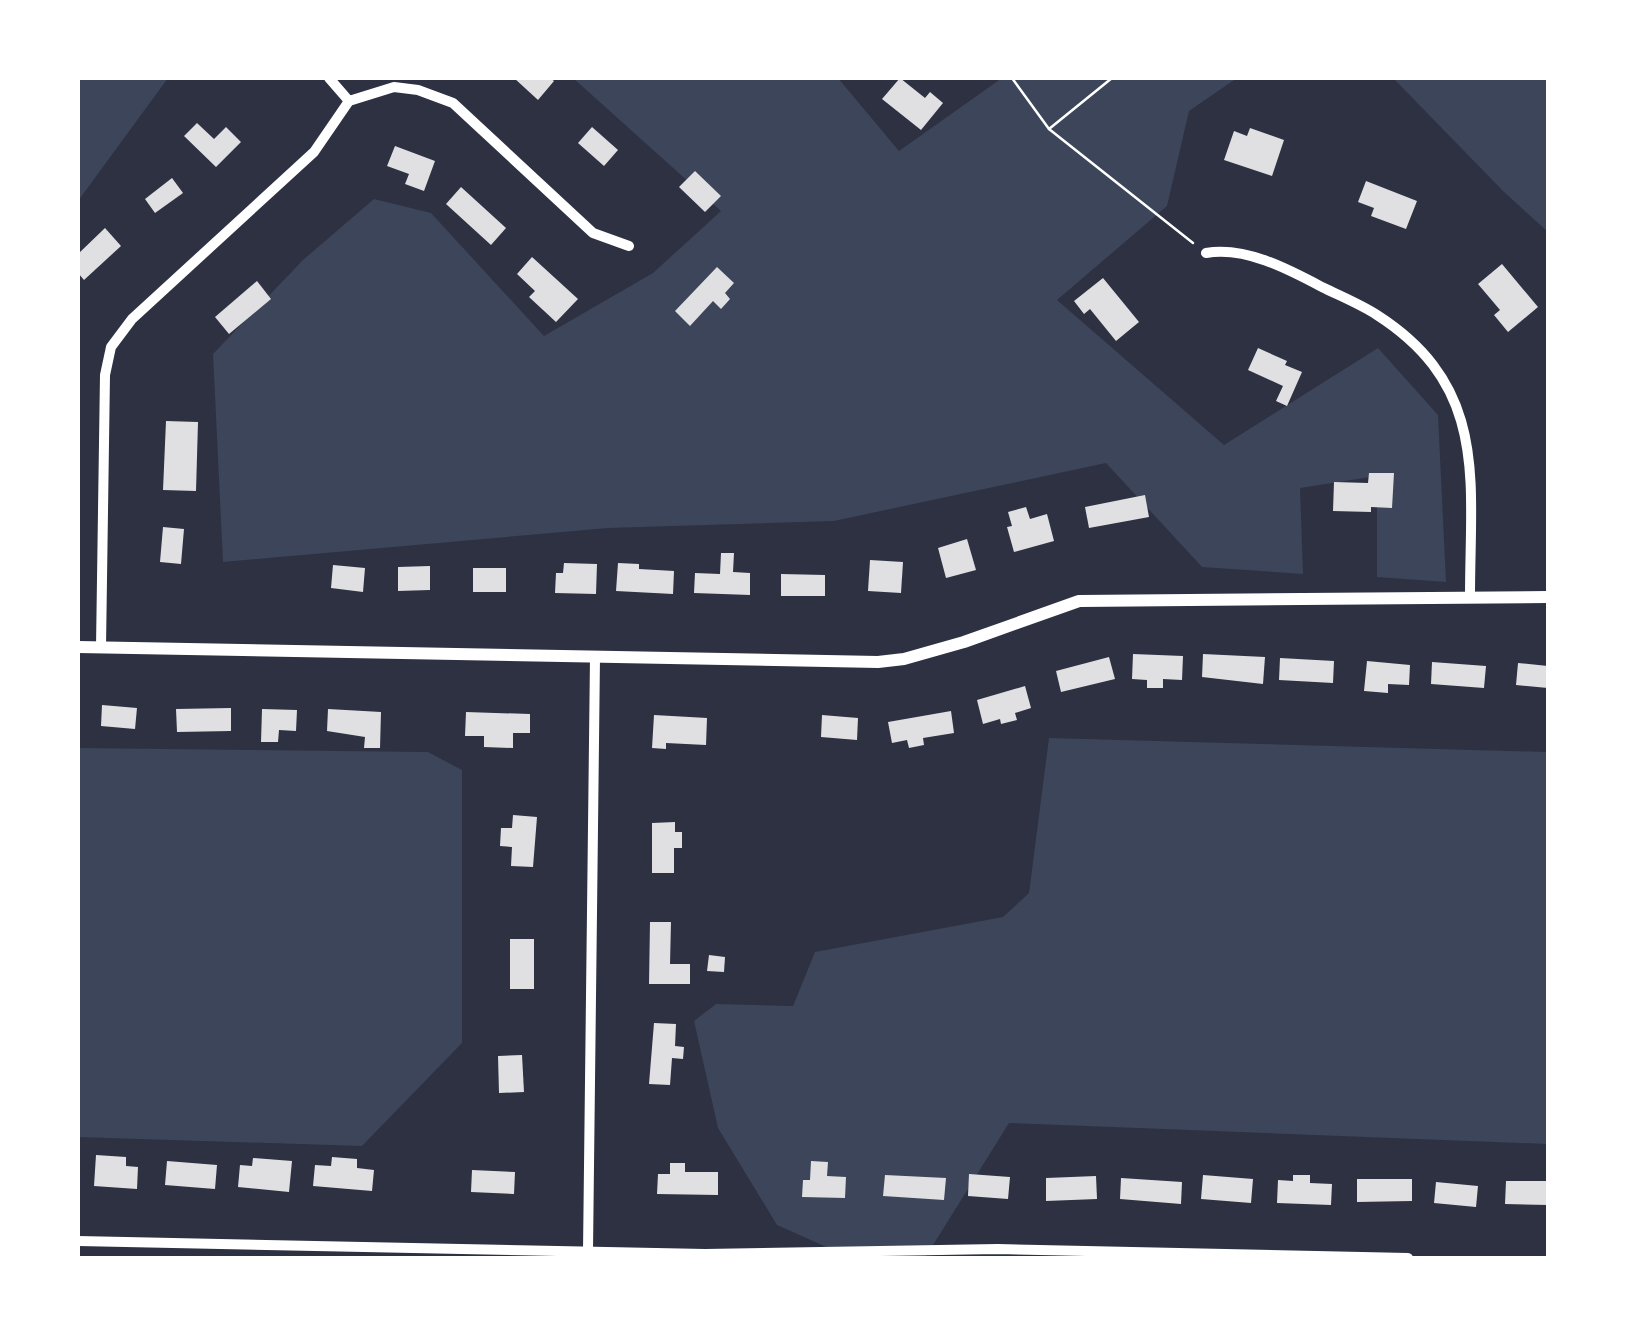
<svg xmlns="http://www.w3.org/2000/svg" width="1626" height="1336" font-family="'Nunito Sans',sans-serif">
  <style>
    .green { fill: #3c4559 }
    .building { fill: #e0e0e3 }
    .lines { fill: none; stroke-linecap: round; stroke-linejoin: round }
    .path { stroke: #fff; stroke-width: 2.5 }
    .minor { stroke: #fff; stroke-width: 10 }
    .tertiary { stroke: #fff; stroke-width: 12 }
  </style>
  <rect width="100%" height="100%" fill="#2d3142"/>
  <g class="green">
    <path d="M78 78H168L78 201Z"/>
    <path d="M573 78H838L899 151 1002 78H1237L1189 111 1167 206 1057 300 1224 445 1378 348 1438 415 1446 582 1377 577V476L1300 488 1303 574 1202 567 1106 463 834 521 608 528 223 562 213 354 303 260 374 199 431 213 544 336 653 273 721 211Z"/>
    <path d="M1393 78H1548V232L1503 191Z"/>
    <path d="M1049 738 1548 752V1144L1009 1123 925 1258H851L777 1225 718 1128 694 1021 716 1004 793 1006 815 952 1003 917 1029 893Z"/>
    <path d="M78 748 428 752 462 770V1043L362 1146 78 1137Z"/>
  </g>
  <g class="building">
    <path d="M514 78H550L554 81 538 100Z"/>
    <path d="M900 78 925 98 930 92 943 103 921 130 882 99Z"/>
    <path d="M197 123 214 139 226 127 241 142 216 167 184 136Z"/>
    <path d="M592 127 618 150 604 166 578 143Z"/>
    <path d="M1250 128 1284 140 1272 176 1224 160 1234 131 1247 136Z"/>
    <path d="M395 146 435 161 424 191 405 184 409 174 387 166Z"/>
    <path d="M695 171 721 196 705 212 679 187Z"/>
    <path d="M172 178 183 193 155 213 145 199Z"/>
    <path d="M1366 181 1417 201 1406 229 1371 216 1374 208 1358 202Z"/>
    <path d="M461 187 506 228 491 245 446 204Z"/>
    <path d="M105 228 121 246 84 280 78 273V254Z"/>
    <path d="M532 257 578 299 556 322 529 297 535 291 517 274Z"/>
    <path d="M1502 264 1538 307 1508 332 1494 315 1500 310 1478 284Z"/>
    <path d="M717 267 734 283 725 293 730 299 721 309 713 301 690 326 675 311Z"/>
    <path d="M1103 278 1139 322 1116 341 1090 309 1084 314 1074 301Z"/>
    <path d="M257 281 271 299 229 334 215 317Z"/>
    <path d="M1258 348 1287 361 1285 365 1302 372 1287 406 1276 401 1283 386 1248 370Z"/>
    <path d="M166 421 198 422 196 491 163 490Z"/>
    <path d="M1369 473H1394L1392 508 1371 507V512L1333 511 1334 482 1368 483Z"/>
    <path d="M1145 495 1149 517 1089 528 1085 507Z"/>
    <path d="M1026 507 1030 519 1047 514 1054 541 1014 552 1007 527 1012 526 1008 512Z"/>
    <path d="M163 527 184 529 181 564 160 562Z"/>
    <path d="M967 539 976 570 946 578 938 548Z"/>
    <path d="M721 553H734L733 572 750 573V595L694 593 695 573 720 574Z"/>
    <path d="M870 560 903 562 901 593 868 591Z"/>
    <path d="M564 563 597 564 596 594 555 593 556 573H563Z"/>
    <path d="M618 563 639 564V569L674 571 673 594 616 591Z"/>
    <path d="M333 565 365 568 363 592 331 588Z"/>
    <path d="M430 566V590L398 591V567Z"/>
    <rect x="473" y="568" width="33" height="24"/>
    <path d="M781 574 825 575V596H781Z"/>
    <path d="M1133 654 1183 656 1182 680 1163 679V688H1147V680L1132 679Z"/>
    <path d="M1203 654 1265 657 1263 684 1202 677Z"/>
    <path d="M1109 657 1115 679 1061 692 1056 671Z"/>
    <path d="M1280 658 1334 661 1333 683 1279 680Z"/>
    <path d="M1367 661 1410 665 1409 685 1388 684V693L1364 691Z"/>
    <path d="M1432 662 1486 666 1484 688 1431 684Z"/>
    <path d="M1518 663 1548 666V688L1516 685Z"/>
    <path d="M1025 686 1031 708 1015 713 1017 720 1001 724 1000 719 983 724 977 700Z"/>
    <path d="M102 705 137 708 135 729 101 726Z"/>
    <path d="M231 708V731L177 732 176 709Z"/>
    <path d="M262 709 297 710 296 731 279 730 278 742H261Z"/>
    <path d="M328 709 381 712 380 748H364L365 737 327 731Z"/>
    <path d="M951 711 954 733 923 738 924 745 909 748 907 740 892 743 888 722Z"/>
    <path d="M466 712 530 714V733H513V748L484 747V736H465Z"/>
    <path d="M654 715 707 718 706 745 666 743V749L652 748Z"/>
    <path d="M822 715 858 718 857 740 821 737Z"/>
    <path d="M513 815 537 817 533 867 511 866 512 847 500 846 501 828H512Z"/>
    <path d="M675 822V832H682V848H674V873H652V823Z"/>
    <path d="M650 922H671L670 964H690V984H649Z"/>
    <rect x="510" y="939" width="24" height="50"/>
    <path d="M709 955 725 957 724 972 707 971Z"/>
    <path d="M654 1023 676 1024 675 1046 684 1047 683 1059 672 1058 670 1085 649 1084Z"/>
    <path d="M522 1055 524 1092 499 1093 498 1056Z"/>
    <path d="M96 1155 126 1157V1166L138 1167 137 1189 94 1186Z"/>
    <path d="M332 1157 357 1159V1168L374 1170 372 1191 313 1186 315 1165 331 1166Z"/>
    <path d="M253 1158 292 1161 289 1192 238 1187 240 1165 252 1166Z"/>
    <path d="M167 1161 217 1165 215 1189 165 1185Z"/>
    <path d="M811 1161 828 1162 827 1176 846 1177 845 1198 802 1197 803 1180H810Z"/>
    <path d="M670 1163H685V1172H718V1195L657 1194 658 1174H670Z"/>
    <path d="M472 1170 515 1172 514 1194 471 1192Z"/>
    <path d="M969 1174 1010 1177 1008 1199 968 1196Z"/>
    <path d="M885 1175 946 1178 944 1200 883 1196Z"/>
    <path d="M1203 1175 1253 1179 1251 1203 1201 1199Z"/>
    <path d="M1293 1175H1310V1183L1332 1184 1331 1205 1277 1203 1278 1180 1293 1181Z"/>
    <path d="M1096 1176 1097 1199 1046 1201V1178Z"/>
    <path d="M1121 1178 1182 1182 1181 1204 1120 1199Z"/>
    <path d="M1357 1179H1412V1201L1357 1202Z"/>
    <path d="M1506 1181H1548V1205L1505 1204Z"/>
    <path d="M1436 1182 1478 1186 1476 1207 1434 1203Z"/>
  </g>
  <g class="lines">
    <g class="path">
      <path d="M1012 78 1049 129 1112 78"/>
      <path d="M1049 129 1193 243"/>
    </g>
    <g class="minor">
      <path d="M349 101 394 87 418 90 453 103 593 233 629 246"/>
      <path d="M1206 253C1245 246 1288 269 1322 287 1340 296 1360 304 1377 315 1489 387 1470 480 1470 596"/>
      <path d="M101 647 105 375 111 347 132 319 314 152 349 101 329 78"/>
      <path d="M78 1241 705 1254 998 1249 1408 1258"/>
      <path d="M588 1251 595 657"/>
    </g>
    <path class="tertiary" d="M78 647 878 662 904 659 964 642 1079 601 1548 597"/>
  </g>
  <rect width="1626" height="1336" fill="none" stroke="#ffffff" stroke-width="160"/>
</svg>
